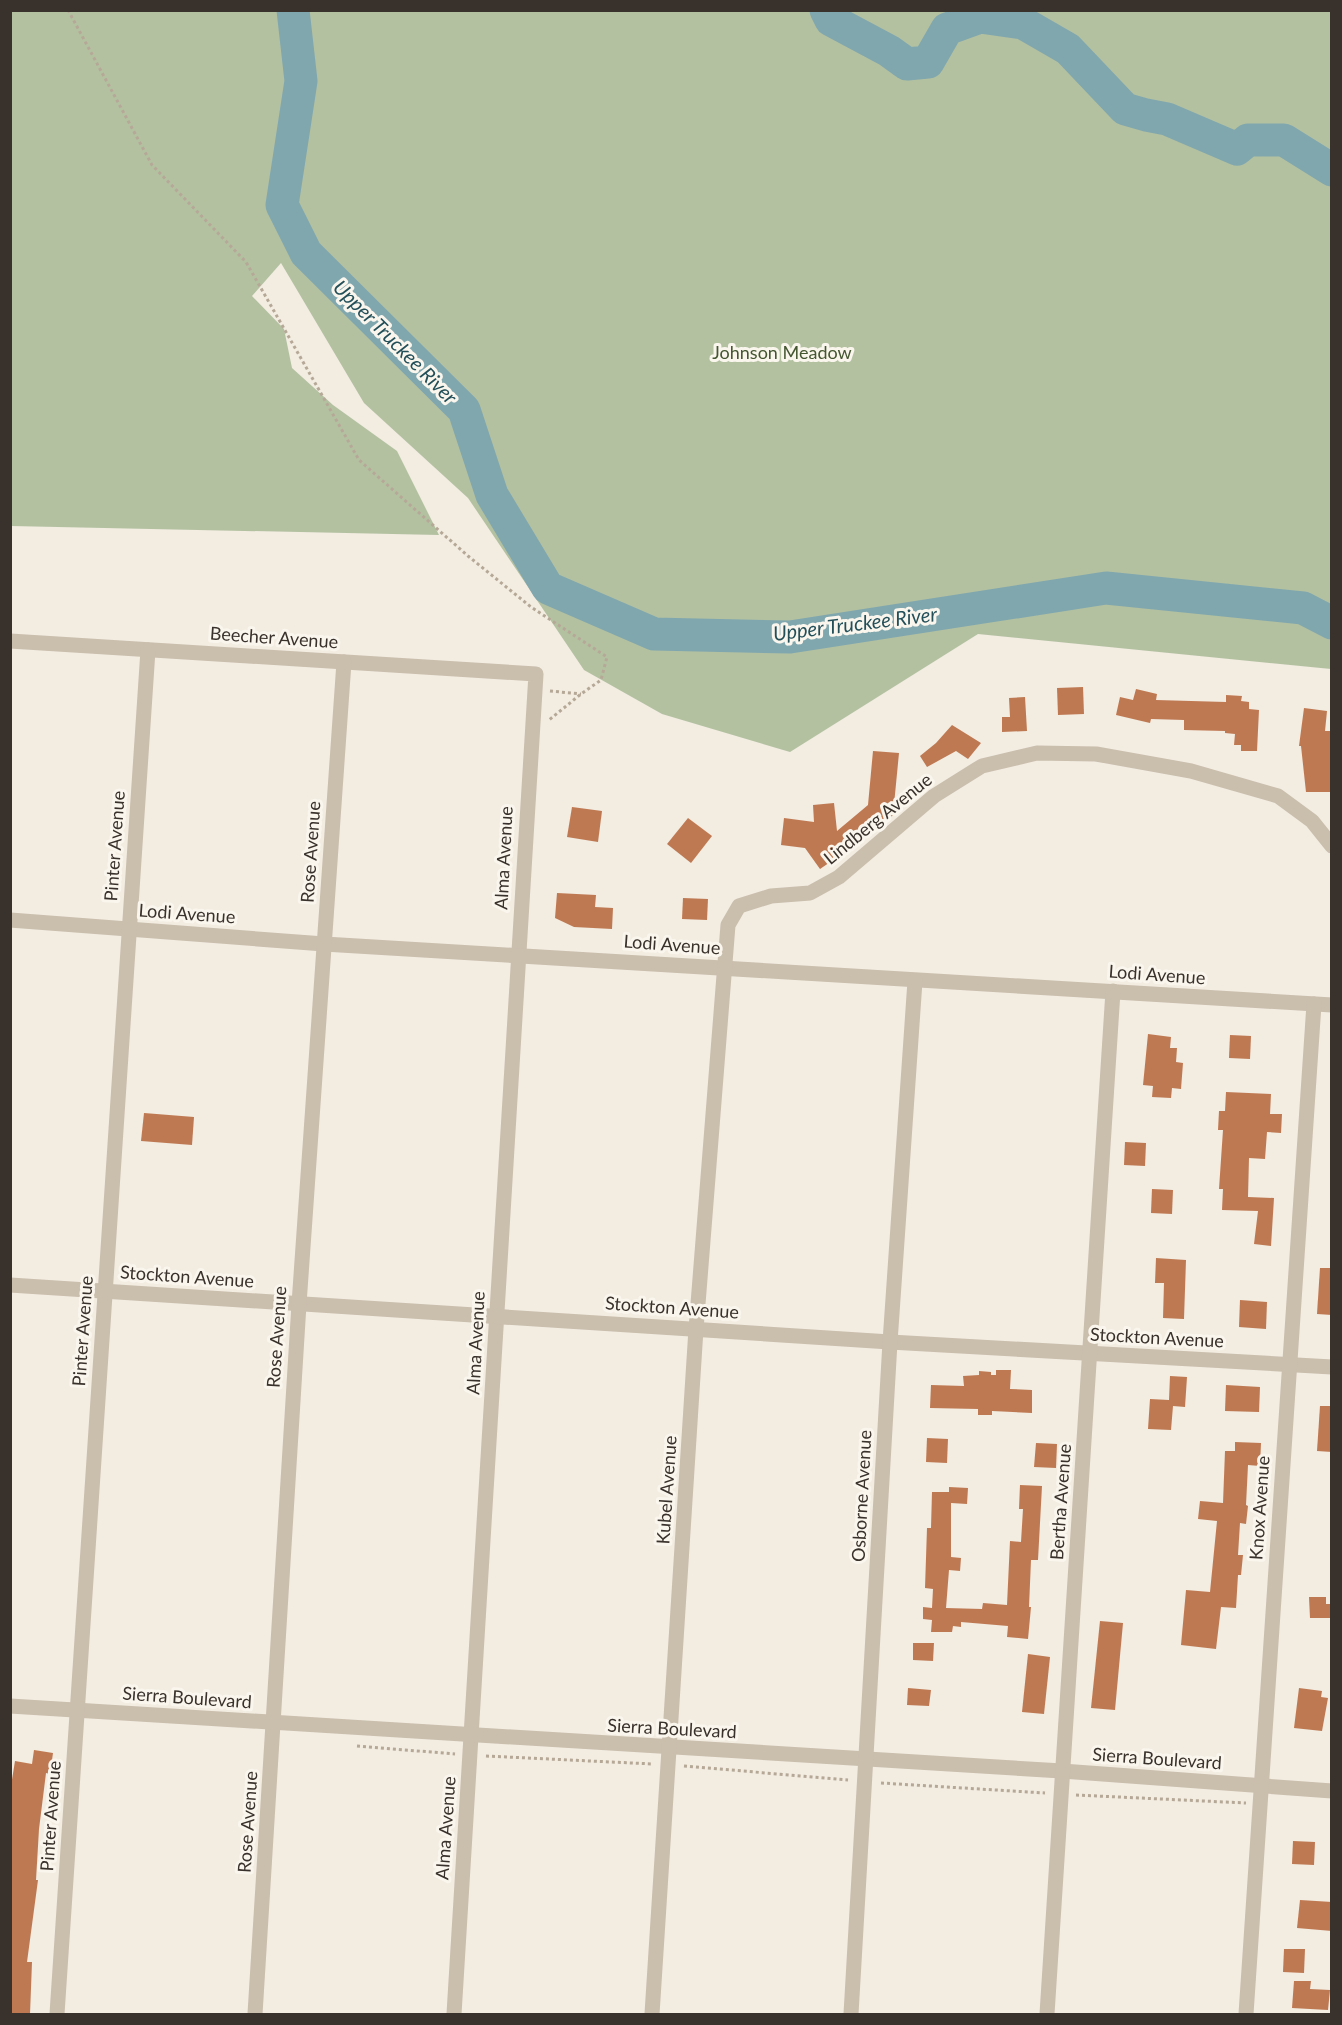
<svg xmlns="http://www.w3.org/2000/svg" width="1342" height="2025" font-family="Lato,sans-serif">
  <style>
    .green { fill: #b3c1a1 }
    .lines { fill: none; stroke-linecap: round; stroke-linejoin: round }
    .river { stroke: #81a7ae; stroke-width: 33 }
    .building { fill: #bf7952 }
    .path { stroke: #b6a897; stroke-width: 3; stroke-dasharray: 3 3; stroke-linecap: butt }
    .minor { stroke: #cabead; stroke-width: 15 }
    .labels { text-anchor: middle; stroke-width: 6; stroke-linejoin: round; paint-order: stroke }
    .park-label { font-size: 18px; fill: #445630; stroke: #faf6ee }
    .street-label { font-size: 18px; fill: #39312b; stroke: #faf6ee }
    .water-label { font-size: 20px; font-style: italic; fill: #234f59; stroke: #faf6ee }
  </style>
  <rect width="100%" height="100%" fill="#f2ece1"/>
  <path class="green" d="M11 10 1331 11V669L978 634 790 752 662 714 584 670 468 498 364 403 281 263 252 296 284 329 292 368 333 405 397 451 439 535 11 526Z"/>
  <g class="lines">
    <g class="river">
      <path d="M293 10 301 81 282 205 306 253 464 410 492 495 548 588 654 634 790 637 1106 588 1303 608 1332 623"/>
      <path d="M826 10 831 20 889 51 907 64 928 62 947 29 980 17 1023 23 1068 49 1125 109 1146 115 1167 119 1237 149 1248 140H1284L1332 170"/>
    </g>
  </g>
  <g class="building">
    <path d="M1083 687 1084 714 1058 715 1057 688Z"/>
    <path d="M1136 689 1157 694 1156 700 1226 702V695L1242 696 1241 701 1249 702V709L1259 710 1257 751H1241V745H1234L1235 734 1225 733V731L1184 730V720L1151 719 1150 723 1116 715 1120 697 1133 700Z"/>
    <path d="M1025 697 1027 731 1002 732V717H1010L1009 698Z"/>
    <path d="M1304 708 1327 711 1325 731H1332V792H1306L1301 746H1299Z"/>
    <path d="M952 725 981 743 968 759 956 751 927 767 920 756 936 743Z"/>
    <path d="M873 751 899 753 893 815 858 843 820 869 805 848 781 845 784 818 814 822 813 805 834 803 837 831 868 805Z"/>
    <path d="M572 807 602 811 598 842 567 837Z"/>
    <path d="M688 818 712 836 691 863 667 844Z"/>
    <path d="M557 893 596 895 595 907 613 908 612 929 574 927 555 918Z"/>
    <path d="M683 898 708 899 707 920 682 919Z"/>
    <path d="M1148 1034 1171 1037 1170 1048H1177L1176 1062 1183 1063 1181 1089 1172 1088 1171 1098 1152 1097 1153 1086 1143 1085Z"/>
    <path d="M1230 1035 1251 1036 1250 1059 1229 1058Z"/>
    <path d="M1226 1092 1271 1094 1270 1114H1282L1281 1133 1267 1132 1265 1159 1249 1158 1248 1197 1274 1198 1271 1246 1254 1244 1258 1211 1222 1210 1223 1189H1219L1223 1130H1218L1219 1111H1225Z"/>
    <path d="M144 1113 194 1117 192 1145 141 1141Z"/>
    <path d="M1125 1142 1146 1143 1145 1166 1124 1165Z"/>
    <path d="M1152 1189 1173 1190 1172 1214 1151 1213Z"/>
    <path d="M1156 1258 1186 1260 1184 1319 1163 1318 1164 1283H1155Z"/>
    <path d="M1320 1268H1332V1315L1317 1314Z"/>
    <path d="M1240 1300 1267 1302 1266 1329 1239 1327Z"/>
    <path d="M996 1370H1011L1010 1389 1032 1390V1413L992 1411V1415H978V1409L930 1408 931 1385 964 1386 963 1376 979 1375V1371L991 1372V1375H996Z"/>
    <path d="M1170 1376 1187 1377 1185 1407 1173 1406 1171 1430 1148 1429 1150 1399 1169 1400Z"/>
    <path d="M1226 1385 1260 1387 1259 1412 1225 1411Z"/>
    <path d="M1320 1406H1332V1452L1317 1451Z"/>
    <path d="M927 1438 948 1439 947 1463 926 1462Z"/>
    <path d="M1235 1442 1261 1443 1260 1466 1248 1465 1246 1505 1248 1506 1246 1524 1240 1523 1238 1555H1243L1241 1575H1238L1236 1608 1221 1607 1216 1649 1181 1645 1186 1590 1210 1592 1217 1521 1198 1519 1200 1501 1223 1503 1225 1451H1235Z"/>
    <path d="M1036 1443 1057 1444 1056 1468 1034 1467Z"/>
    <path d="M1020 1485 1042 1486 1038 1560H1031L1029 1607H1031L1028 1639 1007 1637 1008 1626 961 1622V1627L953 1626 952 1632H931L932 1620 923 1619V1607L932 1608 933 1589 925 1588 927 1528H931L932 1492H949V1487L968 1488 967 1504 951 1503V1557L961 1558 960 1571 949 1570 946 1608 982 1609 983 1603 1007 1605 1010 1541 1021 1542 1023 1509H1019Z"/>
    <path d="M1309 1597H1326V1604H1332V1618H1310Z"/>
    <path d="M1100 1621 1123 1623 1115 1710 1091 1708Z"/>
    <path d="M913 1643H934L933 1661 913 1660Z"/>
    <path d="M1028 1654 1050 1657 1044 1714 1022 1712Z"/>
    <path d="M908 1688 931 1690 929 1706 907 1705Z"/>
    <path d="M1299 1688 1322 1691 1321 1697 1328 1698 1322 1731 1294 1728Z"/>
    <path d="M34 1750 53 1753 50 1774 46 1773 39 1829 36 1880H38L27 1962H32L30 2014H10V1792L15 1761 32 1764Z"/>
    <path d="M1293 1841 1315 1842 1314 1865 1292 1864Z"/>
    <path d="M1300 1900 1332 1902V1931L1297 1928Z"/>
    <path d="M1284 1949H1305L1304 1973 1283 1972Z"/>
    <path d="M1294 1981H1311L1310 1989 1330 1990 1328 2010 1292 2008Z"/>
  </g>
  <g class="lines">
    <g class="path">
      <path d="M68 10 152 165 246 262 359 460 468 556 531 607 607 657 601 680 581 694 549 720"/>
      <path d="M550 691 581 694"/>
      <path d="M357 1746 455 1754"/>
      <path d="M486 1756 653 1764"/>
      <path d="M684 1766 848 1780"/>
      <path d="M881 1783 1045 1793"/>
      <path d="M1076 1795 1246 1803"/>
    </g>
    <g class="minor">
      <path d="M10 641 536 674 454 2014"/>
      <path d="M10 920 324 944 1332 1005"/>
      <path d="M10 1285 890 1342 1332 1367"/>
      <path d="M10 1706 1062 1771 1332 1791"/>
      <path d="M57 2014 148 650"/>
      <path d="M255 2014 299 1304 344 662"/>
      <path d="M652 2014 696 1329 728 925 739 906 771 896 810 893 839 877 934 796 982 766 1037 753 1096 754 1191 771 1278 796 1312 821 1332 846"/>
      <path d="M851 2014 890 1342 915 981"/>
      <path d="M1047 2014 1113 991"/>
      <path d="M1246 2014 1314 1004"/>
    </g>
  </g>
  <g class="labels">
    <g class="park-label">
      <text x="782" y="359">Johnson Meadow</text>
    </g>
    <g class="street-label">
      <text transform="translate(274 638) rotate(4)" y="6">Beecher Avenue</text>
      <text transform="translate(878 819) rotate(-39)" y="6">Lindberg Avenue</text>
      <text transform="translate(115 846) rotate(-86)" y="6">Pinter Avenue</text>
      <text transform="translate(311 852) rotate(-86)" y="6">Rose Avenue</text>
      <text transform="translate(504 858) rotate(-87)" y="6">Alma Avenue</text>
      <text transform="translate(187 914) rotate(4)" y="6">Lodi Avenue</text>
      <text transform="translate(672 945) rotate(4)" y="6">Lodi Avenue</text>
      <text transform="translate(1157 975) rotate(4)" y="6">Lodi Avenue</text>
      <text transform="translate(187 1277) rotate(4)" y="6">Stockton Avenue</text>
      <text transform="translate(672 1308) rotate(4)" y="6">Stockton Avenue</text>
      <text transform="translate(83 1331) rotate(-86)" y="6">Pinter Avenue</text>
      <text transform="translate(277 1337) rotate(-86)" y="6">Rose Avenue</text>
      <text transform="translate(1157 1338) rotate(3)" y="6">Stockton Avenue</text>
      <text transform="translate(476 1343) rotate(-87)" y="6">Alma Avenue</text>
      <text transform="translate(667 1490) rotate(-86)" y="6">Kubel Avenue</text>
      <text transform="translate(862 1496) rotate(-87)" y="6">Osborne Avenue</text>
      <text transform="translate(1061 1502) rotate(-86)" y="6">Bertha Avenue</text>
      <text transform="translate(1260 1508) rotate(-86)" y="6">Knox Avenue</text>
      <text transform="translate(187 1698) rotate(4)" y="6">Sierra Boulevard</text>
      <text transform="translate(672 1729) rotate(3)" y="6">Sierra Boulevard</text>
      <text transform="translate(1157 1759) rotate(4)" y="6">Sierra Boulevard</text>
      <text transform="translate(51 1816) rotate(-86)" y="6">Pinter Avenue</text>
      <text transform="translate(248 1822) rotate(-86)" y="6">Rose Avenue</text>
      <text transform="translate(446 1828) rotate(-86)" y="6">Alma Avenue</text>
    </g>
    <g class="water-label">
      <text transform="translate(395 342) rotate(45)" y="7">Upper Truckee River</text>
      <text transform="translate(855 624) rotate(-7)" y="7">Upper Truckee River</text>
    </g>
  </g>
  <rect width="1342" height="2025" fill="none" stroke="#39312b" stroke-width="24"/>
</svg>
